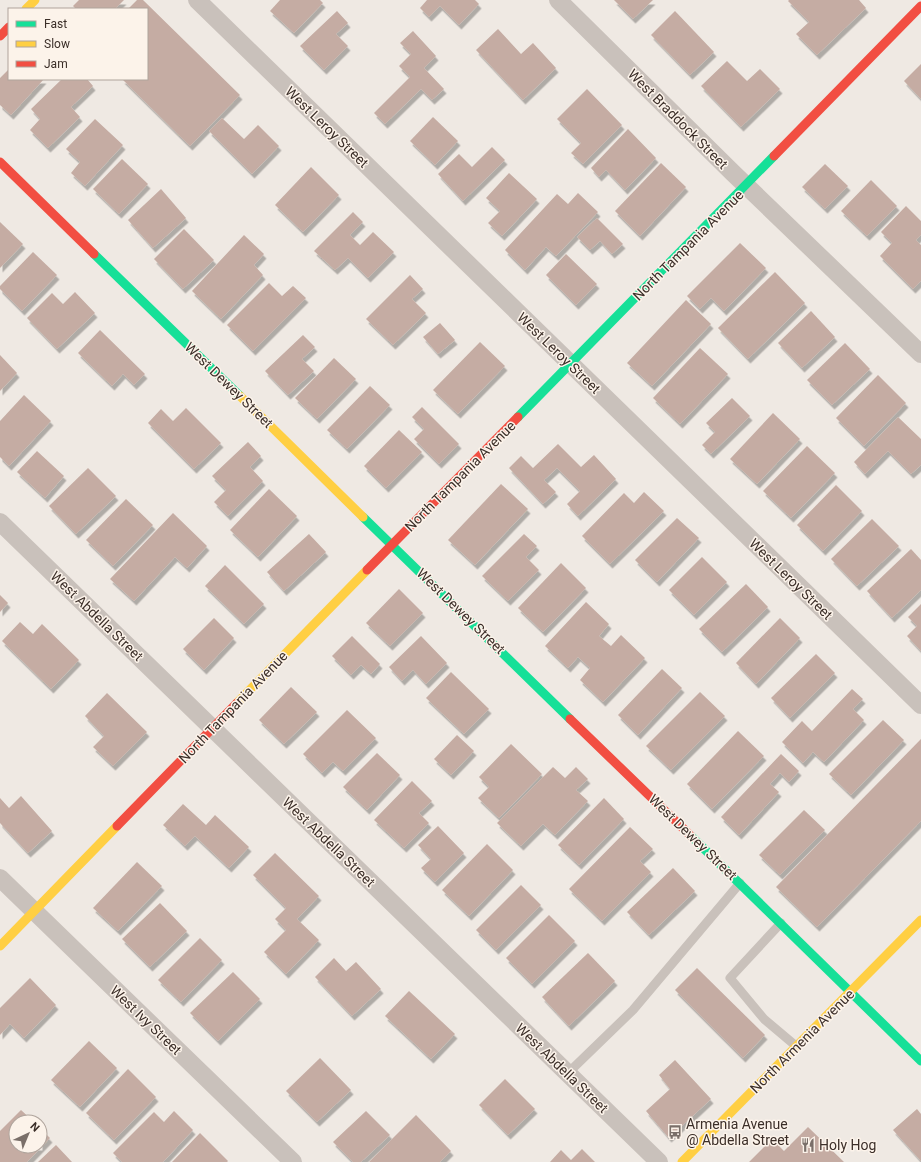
<svg xmlns="http://www.w3.org/2000/svg" width="921" height="1162" font-family="Roboto,sans-serif">
  <style>
    .building { fill: #c5aca3; filter: url(#shadow) }
    .lines { fill: none; stroke-linecap: round; stroke-linejoin: round }
    .lane { stroke: #c9c1bb; stroke-width: 9 }
    .street { stroke: #c9c1bb; stroke-width: 18 }
    .fast { stroke: #16e098; stroke-width: 9 }
    .slow { stroke: #ffcf43; stroke-width: 9 }
    .jam { stroke: #f24e42; stroke-width: 9 }
    .labels { text-anchor: middle; stroke-width: 3; stroke-linejoin: round; paint-order: stroke }
    .street-label { font-size: 14px; fill: #3b2e28; stroke: #fcf3ea }
    .poi-label { font-size: 14px; fill: #3b2e28; stroke: #fcf3ea; text-anchor: start }
  </style>
  <defs>
    <filter id="shadow"><feDropShadow dx="2.5" dy="4.5" stdDeviation="0" flood-color="#0004"/></filter>
  </defs>
  <rect width="100%" height="100%" fill="#efe9e3"/>
  <g class="building">
    <path d="M79 0H124L115 9H76L73 6Z"/>
    <path d="M137 0H143L240 95 190 146 122 79H147V9H128Z"/>
    <path d="M280 0H320L323 3 294 33 270 11Z"/>
    <path d="M427 0H475L479 4 459 25 440 6 429 17 420 8Z"/>
    <path d="M614 0H653L633 19Z"/>
    <path d="M789 0H859L866 8 817 55 796 34 809 22 788 1Z"/>
    <path d="M337 11 348 23 336 34 348 46 324 70 300 46Z"/>
    <path d="M675 11 714 52 690 75 651 35Z"/>
    <path d="M498 29 521 54 533 43 556 68 523 100 476 50Z"/>
    <path d="M413 31 436 56 424 68 444 89 432 100 421 89 385 124 374 113 410 77 399 66 411 54 400 43Z"/>
    <path d="M727 61 747 81 760 69 780 89 741 127 701 86Z"/>
    <path d="M921 64V99L904 81Z"/>
    <path d="M9 69V79H44L11 115 0 105V78Z"/>
    <path d="M62 79H87L93 86 71 107 80 117 48 148 30 130 40 119 31 109Z"/>
    <path d="M587 89 622 125 583 164 571 153 581 143 557 119Z"/>
    <path d="M433 117 458 141 435 165 410 141Z"/>
    <path d="M222 118 244 139 258 125 279 146 252 174 209 131Z"/>
    <path d="M95 119 123 145 85 186 71 173 80 162 66 149Z"/>
    <path d="M628 129 656 158 625 190 606 170 599 177 591 168Z"/>
    <path d="M492 147 505 160 463 201 438 174 459 154 472 167Z"/>
    <path d="M122 159 148 184 119 214 93 189Z"/>
    <path d="M661 163 686 187 640 236 615 211Z"/>
    <path d="M825 164 848 186 825 209 802 187Z"/>
    <path d="M311 167 339 195 303 232 275 205Z"/>
    <path d="M509 173 537 199 502 236 488 223 500 211 486 198Z"/>
    <path d="M871 180 897 206 867 236 841 211Z"/>
    <path d="M161 189 186 218 153 248 128 220Z"/>
    <path d="M578 193 598 212 556 256 546 247 525 270 505 250 557 194 568 204Z"/>
    <path d="M906 206 921 221V235L916 240 921 245V281L913 289 880 256 892 243 881 232Z"/>
    <path d="M353 212 363 222 350 235 360 245 373 232 394 252 368 278 348 258 335 270 314 251Z"/>
    <path d="M597 218 623 244 612 254 600 241 590 250 577 237Z"/>
    <path d="M0 222 23 244 0 268Z"/>
    <path d="M184 229 214 260 183 289 154 259Z"/>
    <path d="M244 235 264 254 254 265 263 275 221 319 192 291Z"/>
    <path d="M740 243 766 268 724 311 711 298 700 309 687 296Z"/>
    <path d="M33 252 57 275 22 311 0 289V286Z"/>
    <path d="M566 254 597 284 576 305 546 275Z"/>
    <path d="M775 272 805 303 748 359 718 328Z"/>
    <path d="M410 275 423 289 412 299 426 313 393 345 366 319Z"/>
    <path d="M269 283 282 296 293 286 306 298 253 351 227 325Z"/>
    <path d="M75 292 95 313 57 349 27 318 52 293 63 304Z"/>
    <path d="M686 300 711 324 652 386 627 363Z"/>
    <path d="M811 311 835 337 802 368 778 343Z"/>
    <path d="M440 323 455 340 438 354 423 337Z"/>
    <path d="M100 330 145 374 134 385 123 374 112 386 78 353Z"/>
    <path d="M303 335 315 347 302 359 314 371 288 395 265 371Z"/>
    <path d="M480 342 505 366 458 414 433 390Z"/>
    <path d="M845 343 870 369 832 405 807 380Z"/>
    <path d="M700 348 728 374 680 424 653 398Z"/>
    <path d="M0 355 17 373 0 391Z"/>
    <path d="M334 358 356 379 317 419 295 398Z"/>
    <path d="M878 375 906 403 864 446 836 418Z"/>
    <path d="M370 386 390 405 347 449 327 430Z"/>
    <path d="M24 395 51 421 9 466 0 457V421Z"/>
    <path d="M732 398 750 416 711 454 702 445 715 432 706 423Z"/>
    <path d="M422 407 459 444 439 464 414 439 424 429 412 417Z"/>
    <path d="M186 408 221 443 194 469 148 423 161 409 173 421Z"/>
    <path d="M773 413 800 439 757 484 730 459Z"/>
    <path d="M898 417 921 439V465L911 474 888 451 865 474 854 462Z"/>
    <path d="M399 430 422 452 386 488 364 466Z"/>
    <path d="M248 442 261 456 250 467 263 481 228 516 214 502 226 490 212 476Z"/>
    <path d="M558 444 581 467 594 455 616 479 578 516 567 504 580 491 557 468 544 480 556 492 543 504 509 468 521 456 533 468Z"/>
    <path d="M807 446 835 473 791 518 763 491Z"/>
    <path d="M37 451 64 476 45 498 17 472Z"/>
    <path d="M88 468 116 496 76 534 49 506Z"/>
    <path d="M501 484 528 509 475 565 448 540Z"/>
    <path d="M836 485 862 511 823 551 797 525Z"/>
    <path d="M269 489 297 516 258 557 230 530Z"/>
    <path d="M644 492 664 511 610 564 582 536 624 493 634 503Z"/>
    <path d="M126 499 153 525 113 566 86 540Z"/>
    <path d="M173 513 207 546 187 568 175 557 134 601 110 579Z"/>
    <path d="M677 518 699 538 657 582 635 560Z"/>
    <path d="M872 519 899 546 857 586 831 559Z"/>
    <path d="M309 534 326 552 284 591 267 572Z"/>
    <path d="M524 534 537 546 526 557 539 570 508 601 482 576Z"/>
    <path d="M911 549 921 560V590L892 618 867 591Z"/>
    <path d="M702 557 727 582 694 615 669 590Z"/>
    <path d="M561 563 586 588 543 632 518 608Z"/>
    <path d="M225 565 264 604 244 624 205 586Z"/>
    <path d="M746 584 768 607 722 652 699 629Z"/>
    <path d="M399 589 423 613 390 646 366 623Z"/>
    <path d="M0 595 8 603 0 612Z"/>
    <path d="M586 602 609 624 599 636 611 646 621 635 645 658 603 702 580 680 590 668 578 657 568 668 545 646Z"/>
    <path d="M921 604V651L907 636 917 626 908 617Z"/>
    <path d="M214 618 234 638 204 670 183 649Z"/>
    <path d="M780 618 800 638 756 684 736 663Z"/>
    <path d="M20 622 33 634 42 624 79 660 51 689 2 641Z"/>
    <path d="M352 636 380 664 371 674 361 665 351 675 332 656Z"/>
    <path d="M421 636 447 663 426 684 413 670 402 681 389 667Z"/>
    <path d="M816 654 835 673 790 718 771 698Z"/>
    <path d="M662 669 682 688 638 735 618 715Z"/>
    <path d="M451 672 489 709 464 734 426 698Z"/>
    <path d="M291 687 317 712 284 744 259 720Z"/>
    <path d="M852 689 863 699 853 709 864 720 824 762 813 752 803 763 782 742 802 721 812 731Z"/>
    <path d="M700 692 725 716 671 770 646 746Z"/>
    <path d="M107 693 147 732 113 766 93 747 104 736 85 716Z"/>
    <path d="M347 710 376 738 343 771 333 762 322 773 303 754Z"/>
    <path d="M883 720 904 740 851 795 829 774Z"/>
    <path d="M738 731 764 756 712 809 687 784Z"/>
    <path d="M457 735 474 751 451 775 434 759Z"/>
    <path d="M921 739V821L817 927 776 887Z"/>
    <path d="M511 744 542 774 499 818 478 798 489 787 479 777Z"/>
    <path d="M377 753 400 775 367 810 343 787Z"/>
    <path d="M781 754 799 771 789 782 780 773 770 784 779 792 739 835 721 817Z"/>
    <path d="M553 767 565 778 576 767 588 779 576 790 588 801 555 835 543 824 521 846 497 823Z"/>
    <path d="M412 781 432 801 419 813 429 823 404 848 374 820Z"/>
    <path d="M21 796 52 831 28 853 0 823V798L9 808Z"/>
    <path d="M604 798 624 819 579 865 558 845Z"/>
    <path d="M183 804 206 825 215 815 249 847 229 868 195 836 185 846 163 825Z"/>
    <path d="M804 810 825 830 780 875 759 855Z"/>
    <path d="M438 826 464 853 435 882 421 868 431 859 418 845Z"/>
    <path d="M630 827 653 849 640 861 651 872 602 921 569 889Z"/>
    <path d="M487 844 513 870 469 916 442 890Z"/>
    <path d="M275 853 319 896 297 919 319 940 286 974 264 952 286 930 275 919 286 908 253 875Z"/>
    <path d="M137 862 162 886 118 931 93 908Z"/>
    <path d="M673 868 695 891 649 935 627 912Z"/>
    <path d="M521 885 541 905 496 950 476 930Z"/>
    <path d="M160 903 187 931 150 967 122 939Z"/>
    <path d="M549 915 575 941 532 984 506 958Z"/>
    <path d="M200 938 222 960 181 1002 158 980Z"/>
    <path d="M588 953 615 981 569 1026 542 997Z"/>
    <path d="M334 958 346 971 356 962 381 989 352 1016 315 977Z"/>
    <path d="M697 968 765 1035 743 1058 675 990Z"/>
    <path d="M233 972 260 999 218 1041 190 1013Z"/>
    <path d="M30 978 56 1005 24 1038 10 1024 0 1035V1008Z"/>
    <path d="M409 991 455 1034 431 1059 385 1016Z"/>
    <path d="M89 1041 117 1068 80 1107 51 1080Z"/>
    <path d="M320 1058 351 1090 317 1122 286 1091Z"/>
    <path d="M675 1060 711 1099 669 1138 646 1111 670 1089 659 1075Z"/>
    <path d="M128 1069 156 1097 114 1140 86 1113Z"/>
    <path d="M505 1079 535 1109 508 1135 479 1105Z"/>
    <path d="M917 1109 921 1114V1161L893 1130Z"/>
    <path d="M21 1110 34 1122H16V1146H40V1128L50 1138 27 1162H0V1131Z"/>
    <path d="M174 1111 193 1130 163 1162H122L113 1153 154 1112 164 1122Z"/>
    <path d="M366 1111 390 1135 361 1162H353L333 1142Z"/>
    <path d="M416 1115 451 1151 440 1162H369Z"/>
    <path d="M808 1127 844 1162H749L772 1139 784 1151Z"/>
    <path d="M200 1133 228 1161 227 1162H172Z"/>
    <path d="M56 1145 72 1162H38Z"/>
    <path d="M582 1149 595 1162H550L561 1150 571 1160Z"/>
  </g>
  <g class="lines">
    <g class="lane">
      <path d="M781 923 730 978 764 1019 796 1046"/>
      <path d="M568 1073 633 1010 740 883"/>
    </g>
    <g class="street">
      <path d="M197 0 921 705"/>
      <path d="M558 0 733 173 921 354"/>
      <path d="M0 522 659 1162"/>
      <path d="M0 878 293 1162"/>
    </g>
    <g class="fast">
      <path d="M94 254 240 396"/>
      <path d="M518 417 774 156"/>
      <path d="M363 517 570 719"/>
      <path d="M691 836 921 1061"/>
    </g>
    <g class="slow">
      <path d="M26 9 35 0"/>
      <path d="M240 396 363 517"/>
      <path d="M237 703 367 570"/>
      <path d="M0 946 117 826"/>
      <path d="M682 1162 921 920"/>
    </g>
    <g class="jam">
      <path d="M0 36 9 27"/>
      <path d="M774 156 921 6"/>
      <path d="M0 162 94 254"/>
      <path d="M367 570 518 417"/>
      <path d="M570 719 691 836"/>
      <path d="M117 826 237 703"/>
    </g>
  </g>
  <defs>
    <symbol id="bus-bare" viewBox="-9 -9 18 18"><path d="M-5-6H5V4H4V6H2V4H-2V6H-4V4H-5ZM-3.5-4V0h7V-4ZM-3.5 1.2v1.5H-2V1.2ZM2 1.2v1.5H3.5V1.2Z" fill="#7a6f69" stroke="#fcf3ea" stroke-width="2.5" paint-order="stroke"/></symbol>
    <symbol id="restaurant-bare" viewBox="-9 -9 18 18"><path d="M-5-6h1v4h1v-4h1v4h1v-4h1v5L-1.5 .5V6h-2V.5L-5-1ZM5-6V6H3V1.5H1.5Q1.5-4 5-6Z" fill="#7a6f69" stroke="#fcf3ea" stroke-width="2.5" paint-order="stroke"/></symbol>
  </defs>
  <g fill-rule="evenodd">
    <use href="#bus-bare" x="665" y="1122" width="20" height="20"/>
    <use href="#restaurant-bare" x="798" y="1135" width="20" height="20"/>
  </g>
  <g class="labels">
    <g class="street-label">
      <text transform="translate(678 119) rotate(45)" y="5">West Braddock Street</text>
      <text transform="translate(327 127) rotate(44)" y="5">West Leroy Street</text>
      <text transform="translate(688 245) rotate(-45)" y="5">North Tampania Avenue</text>
      <text transform="translate(559 353) rotate(44)" y="5">West Leroy Street</text>
      <text transform="translate(229 385) rotate(44)" y="5">West Dewey Street</text>
      <text transform="translate(460 476) rotate(-45)" y="5">North Tampania Avenue</text>
      <text transform="translate(791 579) rotate(44)" y="5">West Leroy Street</text>
      <text transform="translate(461 611) rotate(44)" y="5">West Dewey Street</text>
      <text transform="translate(97 616) rotate(44)" y="5">West Abdella Street</text>
      <text transform="translate(233 707) rotate(-46)" y="5">North Tampania Avenue</text>
      <text transform="translate(693 837) rotate(44)" y="5">West Dewey Street</text>
      <text transform="translate(329 842) rotate(44)" y="5">West Abdella Street</text>
      <text transform="translate(146 1020) rotate(44)" y="5">West Ivy Street</text>
      <text transform="translate(802 1041) rotate(-45)" y="5">North Armenia Avenue</text>
      <text transform="translate(562 1068) rotate(44)" y="5">West Abdella Street</text>
    </g>
    <g class="poi-label">
      <text x="686" y="1129">Armenia Avenue<tspan x="686" dy="16">@ Abdella Street</tspan></text>
      <text x="819" y="1150">Holy Hog</text>
    </g>
  </g>
  <rect x="8" y="8" width="140" height="72" fill="#fcf3ea" stroke="#afa49c"/>
  <rect x="16" y="21" width="20" height="6" fill="#16e098" stroke="#afa49c"/>
  <text x="44" y="28" font-size="12" fill="#3b2e28">Fast</text>
  <rect x="16" y="41" width="20" height="6" fill="#ffcf43" stroke="#afa49c"/>
  <text x="44" y="48" font-size="12" fill="#3b2e28">Slow</text>
  <rect x="16" y="61" width="20" height="6" fill="#f24e42" stroke="#afa49c"/>
  <text x="44" y="68" font-size="12" fill="#3b2e28">Jam</text>
  <g transform="translate(28 1134) rotate(44)"><circle r="19" fill="#fcf3ea" stroke="#afa49c"/>
  <path d="M0-3L7 15L0 10L-7 15Z" fill="#7a6f69"/>
  <text y="-6" font-size="11" font-weight="bold" text-anchor="middle" fill="#3b2e28">N</text>
  </g>
</svg>
